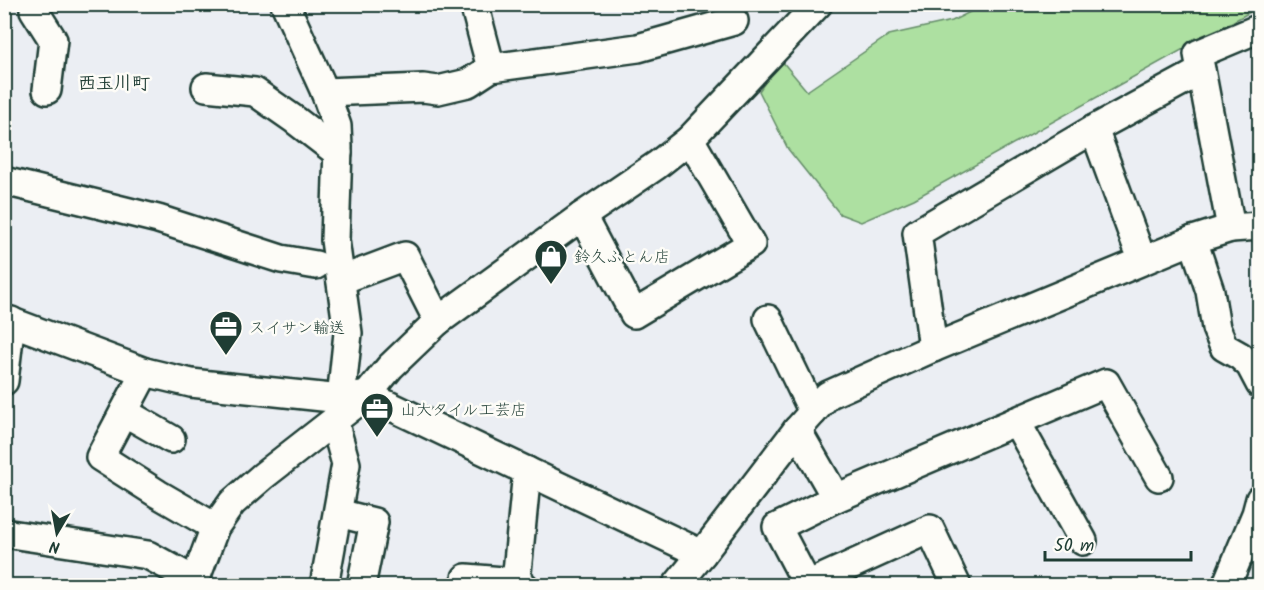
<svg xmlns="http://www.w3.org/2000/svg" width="1264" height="590" font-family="Kalam,'Klee One',sans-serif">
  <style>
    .green { fill: #ade0a1; stroke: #668e6a; stroke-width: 1.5 }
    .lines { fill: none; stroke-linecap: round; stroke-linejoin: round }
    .minor-casing { stroke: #1f3d34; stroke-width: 32 }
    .minor { stroke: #fdfcf7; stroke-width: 27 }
    .labels { text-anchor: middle; stroke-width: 5; stroke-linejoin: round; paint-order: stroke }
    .poi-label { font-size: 16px; fill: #1f3d34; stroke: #fdfcf7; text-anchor: start }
    .neighbourhood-label { font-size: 18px; font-weight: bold; fill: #1f3d34; stroke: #fdfcf7 }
  </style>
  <rect width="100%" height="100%" fill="#ebeef3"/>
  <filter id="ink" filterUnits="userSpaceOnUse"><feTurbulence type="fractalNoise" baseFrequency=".0167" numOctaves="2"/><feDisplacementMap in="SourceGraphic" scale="12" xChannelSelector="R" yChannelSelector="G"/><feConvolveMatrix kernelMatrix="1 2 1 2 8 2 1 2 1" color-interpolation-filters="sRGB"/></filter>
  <g filter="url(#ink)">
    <path class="green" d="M984 5H1259V7L914 199 861 222 840 214 788 149 759 91 781 60 807 91 889 35 952 21Z"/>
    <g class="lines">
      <defs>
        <g id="minor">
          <path d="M35 4 34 10 53 40 47 90"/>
          <path d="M285 4 325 92 337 126 338 147 335 240 348 333 341 399"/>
          <path d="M474 4 491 68"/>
          <path d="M206 87 255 92 295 120 338 153"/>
          <path d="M325 92 423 88 438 90 468 83 491 68 638 48 734 21"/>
          <path d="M1094 129 1137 246"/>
          <path d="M4 181 158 219 281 259 316 265"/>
          <path d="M582 216 634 314 751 244 690 139"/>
          <path d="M1231 228 1198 54 1260 28"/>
          <path d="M1193 240 1210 291 1216 328 1224 347 1240 356 1250 365 1260 384"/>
          <path d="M341 280 405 256 438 321"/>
          <path d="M4 319 145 372 191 383 341 399 367 395 702 554 797 430 828 395 933 348 1193 240 1231 228 1260 226"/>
          <path d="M768 319 813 412"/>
          <path d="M933 348 917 233 1094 129 1201 71"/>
          <path d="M145 372 100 457 158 494 215 527"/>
          <path d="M4 381 11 321"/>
          <path d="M124 412 171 439"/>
          <path d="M1016 421 1083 541"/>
          <path d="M797 430 836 498 1106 383 1159 477"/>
          <path d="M338 513 374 522 361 586"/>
          <path d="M4 533 148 555 195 581"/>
          <path d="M466 578 516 582 515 586"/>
          <path d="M807 585 930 529 957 586"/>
          <path d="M193 586 215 527 232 503 263 476 367 395 390 367 438 321 582 216 657 165 690 139 818 4"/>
          <path d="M324 586 346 464 334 421"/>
          <path d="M524 586 516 582 527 471"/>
          <path d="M676 586 702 554"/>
          <path d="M808 586 777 527 836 498"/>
          <path d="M1226 586 1256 514 1260 499"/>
        </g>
      </defs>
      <use href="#minor" class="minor-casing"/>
      <use href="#minor" class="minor"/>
    </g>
  </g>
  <defs>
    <symbol id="shop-pin" viewBox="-11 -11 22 30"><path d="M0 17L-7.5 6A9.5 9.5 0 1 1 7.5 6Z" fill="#1f3d34" stroke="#fdfcf7"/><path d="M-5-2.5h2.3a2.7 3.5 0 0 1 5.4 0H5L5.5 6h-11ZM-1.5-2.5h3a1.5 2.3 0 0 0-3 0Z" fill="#fff"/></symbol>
    <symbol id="office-pin" viewBox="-11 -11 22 30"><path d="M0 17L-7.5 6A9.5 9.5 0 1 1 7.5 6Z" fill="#1f3d34" stroke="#fdfcf7"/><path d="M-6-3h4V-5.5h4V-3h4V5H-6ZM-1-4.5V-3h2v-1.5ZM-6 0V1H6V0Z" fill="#fff"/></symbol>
  </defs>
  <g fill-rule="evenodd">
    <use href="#shop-pin" x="532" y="237" width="38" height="52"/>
    <use href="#office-pin" x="207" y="308" width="38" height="52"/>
    <use href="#office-pin" x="358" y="390" width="38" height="52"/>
  </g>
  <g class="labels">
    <g class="poi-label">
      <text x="574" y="262">鈴久ふとん店</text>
      <text x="249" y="333">スイサン輸送</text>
      <text x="400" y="415">山大タイル工芸店</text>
    </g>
    <g class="neighbourhood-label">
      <text x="114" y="89">西玉川町</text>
    </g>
  </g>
  <rect width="1264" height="590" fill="none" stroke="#fdfcf7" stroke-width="24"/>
  <rect x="12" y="12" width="1240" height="566" fill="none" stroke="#1f3d34" stroke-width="2" filter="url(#ink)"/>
  <g transform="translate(57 533) rotate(190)" stroke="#fdfcf7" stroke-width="4.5" paint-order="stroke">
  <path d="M0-4.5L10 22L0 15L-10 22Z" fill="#1f3d34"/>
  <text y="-9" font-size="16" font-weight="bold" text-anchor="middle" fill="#1f3d34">N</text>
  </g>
  <path d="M1045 551v9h146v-9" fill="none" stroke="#1f3d34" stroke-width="3"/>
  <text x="1054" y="551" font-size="18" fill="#1f3d34" stroke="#fdfcf7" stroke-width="4.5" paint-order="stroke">50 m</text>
</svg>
